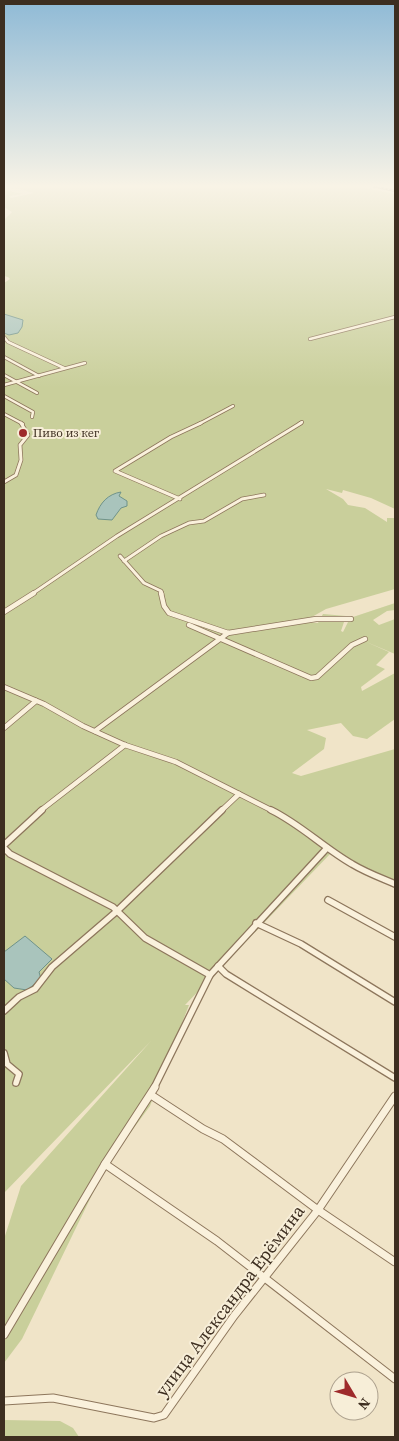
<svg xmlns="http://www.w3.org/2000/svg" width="399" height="1441" font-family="'Source Serif 4',serif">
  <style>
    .green { fill: #c9cf9b }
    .water { fill: #a9c4bc; stroke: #6f938a }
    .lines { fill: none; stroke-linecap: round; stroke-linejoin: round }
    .minor-far4-casing { stroke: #8d765c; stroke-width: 4 }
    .minor-far3-casing { stroke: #8d765c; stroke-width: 4.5 }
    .minor-far2-casing { stroke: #8d765c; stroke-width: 6 }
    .minor-far1-casing { stroke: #8d765c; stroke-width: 8 }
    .minor-casing { stroke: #8d765c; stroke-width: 9 }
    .minor-far4 { stroke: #faf1dc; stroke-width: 2.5 }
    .minor-far3 { stroke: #faf1dc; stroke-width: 3 }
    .minor-far2 { stroke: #faf1dc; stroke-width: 4.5 }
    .minor-far1 { stroke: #faf1dc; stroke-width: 5.5 }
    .minor { stroke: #faf1dc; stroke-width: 7 }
    .rail-casing { stroke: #3d2e20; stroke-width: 2 }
    .rail { stroke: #f7eed8; stroke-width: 1; stroke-dasharray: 2; stroke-linecap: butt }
    .poi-dot { fill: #9e2a2b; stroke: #f7eed8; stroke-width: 2 }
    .labels { text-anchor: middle; stroke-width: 4; stroke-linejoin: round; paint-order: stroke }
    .far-poi-label { font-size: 12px; fill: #3d2e20; stroke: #f7eed8; text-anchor: start }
    .near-street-label { font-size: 18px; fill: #3d2e20; stroke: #f7eed8 }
  </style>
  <rect width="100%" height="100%" fill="#f0e4c8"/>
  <g class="green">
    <path d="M9 186H354L395 194V509L371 498 343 490 342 493 326 489 343 499 348 505 365 508 387 522V518H395V570L394 571 395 589 326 609 303 622 318 623 323 614 346 616 341 631 343 632 350 618 395 603V610L387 611 373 620 379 625 395 619V654L364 641 389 652 376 665 385 669 361 687 362 691 395 673 394 704 395 705V719L367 739 353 736 341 723 307 730 326 738 324 749 292 773 301 776 395 749V883L331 853 185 1005H189L150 1106 106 1166 22 1339 4 1363V1239L21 1186 151 1041 4 1193V333L9 335 10 316 4 314V283L10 279 8 277 4 276V220L12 212 4 207V190L24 194 9 196 11 198 34 193Z"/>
    <path d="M4 1420 60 1421 73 1428 79 1437H4Z"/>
  </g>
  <g class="water">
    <path d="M4 314 23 320 22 327 18 333 9 335 4 333Z"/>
    <path d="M121 492 119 496 127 501V506L121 508 112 520 98 519 96 515C100 503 108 494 121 492Z"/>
    <path d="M25 936 52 959 39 972 41 979 27 990 14 988 4 979V952Z"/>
  </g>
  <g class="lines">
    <defs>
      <g id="minor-far4">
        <path d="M4 337 8 342 64 368"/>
        <path d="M310 339 395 317"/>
        <path d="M4 357 39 376"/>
        <path d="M4 375 37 393"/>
        <path d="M4 385 85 363"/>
        <path d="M4 396 33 412 32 417"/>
        <path d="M4 414 23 424"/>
        <path d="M199 424 233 406"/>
        <path d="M299 424 302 422"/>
      </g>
      <g id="minor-far3">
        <path d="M4 482 16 475 21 460 20 445 28 435 21 423"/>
        <path d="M180 499 115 471 171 437 201 423"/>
        <path d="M120 556 144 583 161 591 162 594"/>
        <path d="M124 561 161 536 189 523 204 521 242 499 264 495"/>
        <path d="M32 594 117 536 301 423"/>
      </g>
      <g id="minor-far2">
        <path d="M161 593 164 606 169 613 228 633 316 619H351"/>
        <path d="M4 612 34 593"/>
        <path d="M189 625 311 678 317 677 352 645 365 639"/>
        <path d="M4 687 44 704 83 726 125 745 176 762 273 811"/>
        <path d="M4 728 36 701"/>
        <path d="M95 731 228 633"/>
        <path d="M40 811 125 745"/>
        <path d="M221 811 239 794"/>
      </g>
      <g id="minor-far1">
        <path d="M271 810C300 824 324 848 352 864 365 872 381 878 395 884"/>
        <path d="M4 845 42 810"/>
        <path d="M4 848 10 854 113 907 145 938 210 975"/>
        <path d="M328 900 395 937"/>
        <path d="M256 923 301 944 395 1002"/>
        <path d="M218 966 226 974 395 1078"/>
        <path d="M4 1011 19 997 35 989 52 967 117 911 222 810"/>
        <path d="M4 1053 7 1064 19 1074 16 1083"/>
        <path d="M154 1088 210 975 327 848"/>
      </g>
      <g id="minor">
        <path d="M151 1095 203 1129 223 1139 318 1210 395 1262"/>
        <path d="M105 1164 217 1241 395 1379"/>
        <path d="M4 1335 105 1164 155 1087"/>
        <path d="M4 1401 53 1398 154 1418 164 1415 234 1316 318 1210 395 1096"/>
      </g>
    </defs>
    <use href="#minor-far4" class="minor-far4-casing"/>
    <use href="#minor-far3" class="minor-far3-casing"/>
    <use href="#minor-far2" class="minor-far2-casing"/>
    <use href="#minor-far1" class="minor-far1-casing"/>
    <use href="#minor" class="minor-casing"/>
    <use href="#minor-far4" class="minor-far4"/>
    <use href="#minor-far3" class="minor-far3"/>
    <use href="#minor-far2" class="minor-far2"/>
    <use href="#minor-far1" class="minor-far1"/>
    <use href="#minor" class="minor"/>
    <defs>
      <path id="rail" d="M372 186 395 191"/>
    </defs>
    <use href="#rail" class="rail-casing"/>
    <use href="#rail" class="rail"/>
  </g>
  <linearGradient id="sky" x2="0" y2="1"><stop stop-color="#8fbad6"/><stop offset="0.48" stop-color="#f8f3e6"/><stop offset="1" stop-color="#f8f3e6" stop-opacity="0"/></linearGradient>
  <rect width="399" height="388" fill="url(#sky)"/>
  <circle class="poi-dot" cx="23" cy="433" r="5"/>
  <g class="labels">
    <g class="far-poi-label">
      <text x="33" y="437">Пиво из кег</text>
    </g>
    <g class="near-street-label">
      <text transform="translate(230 1301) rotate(-53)" y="6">улица Александра Ерёмина</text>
    </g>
  </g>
  <rect width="399" height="1441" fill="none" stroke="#3d2e20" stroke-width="10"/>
  <g transform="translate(354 1396) rotate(128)"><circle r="24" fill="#f7eed8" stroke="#ada18e"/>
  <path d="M0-4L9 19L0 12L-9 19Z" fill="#9e2a2b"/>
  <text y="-8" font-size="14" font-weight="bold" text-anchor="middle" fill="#3d2e20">N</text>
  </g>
</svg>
